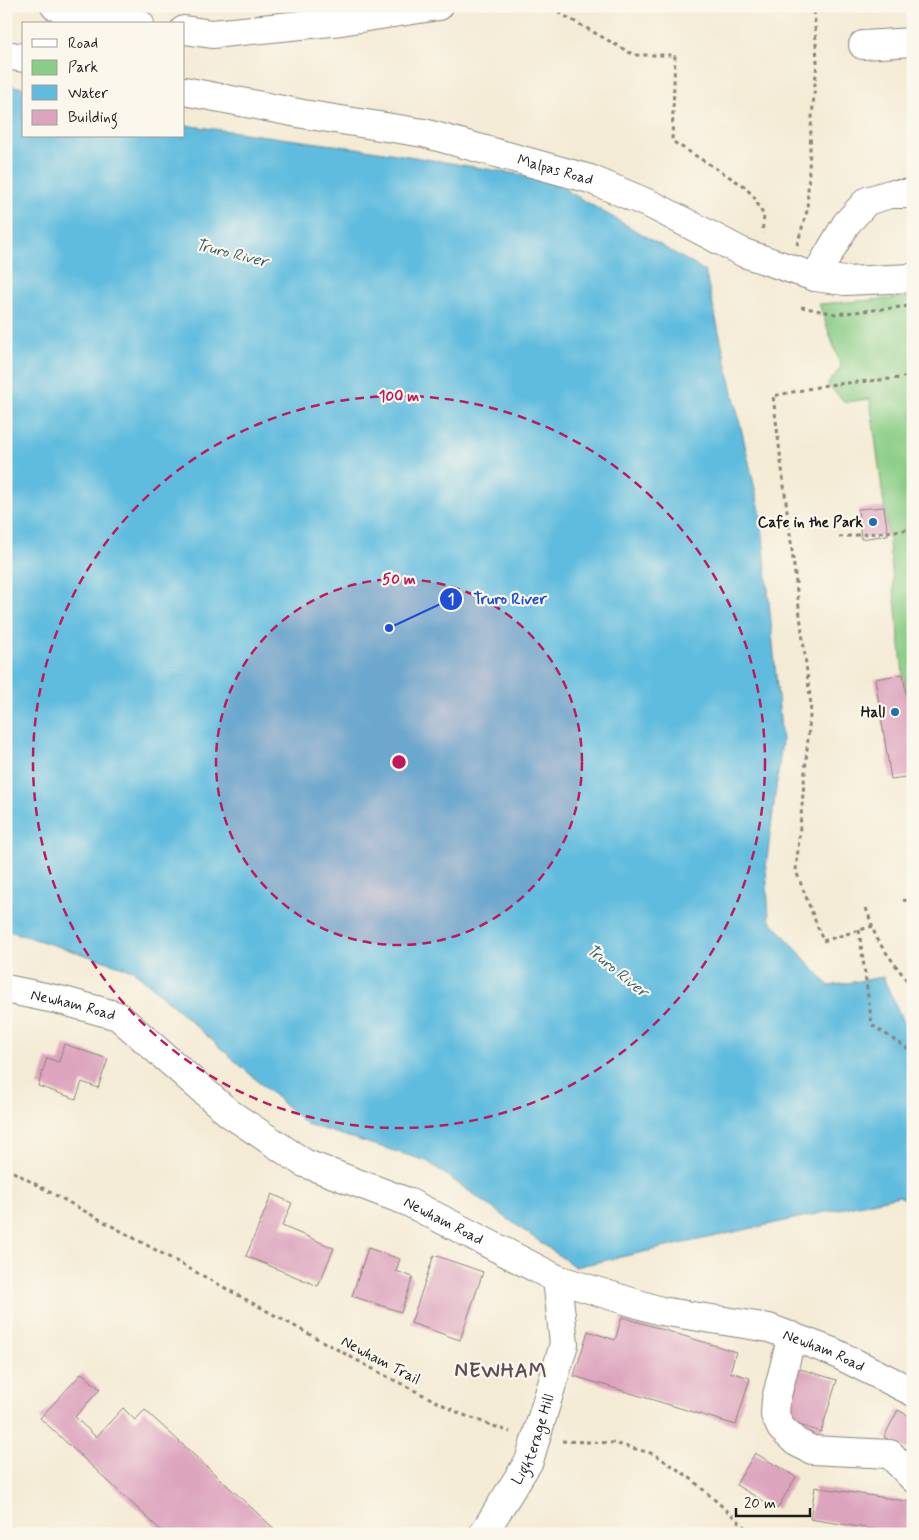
<svg xmlns="http://www.w3.org/2000/svg" width="919" height="1540" font-family="Mynerve,sans-serif">
  <style>
    .green { fill: #8acd86; stroke: #537451 }
    .water { fill: #60bcde; stroke: #3e6c7d }
    .building { fill: #dda4be }
    .lines { fill: none; stroke-linecap: round; stroke-linejoin: round }
    .minor-casing { stroke: #888478; stroke-width: 30 }
    .path { stroke: #888478; stroke-width: 3; stroke-dasharray: 4 4; stroke-linecap: butt }
    .minor { stroke: #fff; stroke-width: 28 }
    .ring { fill: none; stroke: #c2185b; stroke-width: 2.5; stroke-dasharray: 9 6 }
    .poi-dot { fill: #1f6fb2; stroke: #fbf7ec; stroke-width: 2 }
    .labels { text-anchor: middle; stroke-width: 4.5; stroke-linejoin: round; paint-order: stroke }
    .street-label { font-size: 15px; fill: #1c1c1c; stroke: #fbf7ec }
    .poi-label { font-size: 15px; font-weight: bold; fill: #1c1c1c; stroke: #fbf7ec; text-anchor: end }
    .water-label { font-size: 16px; font-style: italic; fill: #375c6a; stroke: #fbf7ec }
    .district-label { font-size: 20px; font-weight: bold; letter-spacing: 1px; fill: #604c55; stroke: #fbf7ec }
    .centre { fill: #c2185b; stroke: #fbf7ec; stroke-width: 2.5 }
    .ring-label { font-size: 15px; text-anchor: middle; font-weight: bold; fill: #c2185b; stroke: #fbf7ec; stroke-width: 4.5; stroke-linejoin: round; paint-order: stroke }
    .leader { fill: none; stroke: #1d4ed8; stroke-width: 2 }
    .callout-dot { fill: #1d4ed8; stroke: #fbf7ec; stroke-width: 2 }
    .mark-label { font-size: 15px; text-anchor: middle; font-weight: bold; fill: #fff }
    .callout-label { font-size: 16px; text-anchor: middle; font-weight: bold; fill: #1d4ed8; stroke: #fbf7ec; stroke-width: 4.5; stroke-linejoin: round; paint-order: stroke }
  </style>
  <rect width="100%" height="100%" fill="#fbf7ec"/>
  <filter id="ink" filterUnits="userSpaceOnUse"><feTurbulence type="fractalNoise" baseFrequency=".02" numOctaves="2"/><feDisplacementMap in="SourceGraphic" scale="10" xChannelSelector="R" yChannelSelector="G"/><feConvolveMatrix kernelMatrix="1 2 1 2 8 2 1 2 1" color-interpolation-filters="sRGB"/></filter>
  <filter id="wash" filterUnits="userSpaceOnUse"><feTurbulence type="fractalNoise" baseFrequency=".0096" numOctaves="4" result="noise"/><feDisplacementMap in="SourceGraphic" scale="20" xChannelSelector="R" yChannelSelector="G"/><feGaussianBlur stdDeviation="1.12" result="paint"/><feColorMatrix in="noise" values="0 0 0 0 0 0 0 0 0 0 0 0 0 0 0 0 0 1.4 0 .05"/><feComposite in="paint" operator="in"/></filter>
  <g filter="url(#wash)">
    <rect width="100%" height="100%" fill="#f4ebd5"/>
    <path class="green" d="M913 297V734L903 674 888 535 870 399 845 402 827 385 841 367 819 304Z"/>
    <path class="water" d="M6 85 24 88V136H184V125L378 151 547 179 705 271 761 515 782 741 766 867 769 919 829 986 883 977 905 1026 913 1030V1204L899 1196 575 1267 427 1161 306 1124 133 970 6 930Z"/>
    <g id="blocks">
      <g class="building">
        <path d="M884 507 888 535 861 539 858 509Z"/>
        <path d="M903 674 913 734V776L891 779 875 679Z"/>
        <path d="M64 1044 108 1059 98 1088 82 1082 76 1099 38 1086 47 1058 59 1062Z"/>
        <path d="M272 1194 292 1203 282 1226 334 1248 318 1286 246 1256Z"/>
        <path d="M368 1248 400 1259 396 1271 413 1277 401 1312 352 1296Z"/>
        <path d="M434 1255 483 1272 460 1340 411 1323Z"/>
        <path d="M622 1317 736 1352 730 1372 750 1378 736 1425 574 1376 588 1331 615 1340Z"/>
        <path d="M797 1368 837 1380 821 1432 781 1419Z"/>
        <path d="M82 1373 100 1389 75 1417 96 1437 123 1408 135 1420 145 1410 280 1534H165L40 1418Z"/>
        <path d="M898 1410 913 1418 912 1452 884 1437Z"/>
        <path d="M755 1453 796 1477 777 1509 736 1485Z"/>
        <path d="M815 1487 913 1502V1534H903L810 1519Z"/>
      </g>
    </g>
  </g>
  <g filter="url(#ink)">
    <use href="#blocks" fill-opacity="0" stroke="#888478" stroke-width="1"/>
    <g class="lines">
      <defs>
        <g id="minor">
          <path d="M55 6 89 16 140 24"/>
          <path d="M184 30 212 34 341 21 439 6"/>
          <path d="M863 45 913 42"/>
          <path d="M6 55 24 58"/>
          <path id="s1" d="M184 91 303 114 424 133 590 179 654 206 744 253 815 277 845 281 913 278"/>
          <path d="M815 277 846 224 867 201 890 194H913"/>
          <path id="s2" d="M6 989 64 1001 118 1016 229 1113 304 1163 408 1202 557 1279 661 1311 769 1328 833 1352 913 1392"/>
          <path d="M792 1336 776 1399 775 1415 781 1428 796 1442 812 1450 890 1454 913 1478"/>
          <path id="s3" d="M483 1534 529 1461 564 1344 557 1279"/>
        </g>
      </defs>
      <use href="#minor" class="minor-casing"/>
      <g class="path">
        <path d="M555 6 556 11 634 55H675L672 141 744 186 754 197 764 216 762 233"/>
        <path d="M797 245 807 211 811 128 817 62 814 6"/>
        <path d="M801 307 836 314 910 306"/>
        <path d="M839 537 913 529"/>
        <path d="M903 900 913 902"/>
        <path d="M866 908 877 940 913 989"/>
        <path d="M873 926 823 941 796 871 811 705 773 396 827 385 900 378 913 374"/>
        <path d="M859 930 872 1025 913 1052"/>
        <path d="M6 1168 382 1374 461 1414 510 1432"/>
        <path d="M562 1441 614 1443 654 1454 689 1477 743 1525 751 1534"/>
      </g>
      <use href="#minor" class="minor"/>
    </g>
  </g>
  <circle cx="399" cy="762" r="183" fill="#c2185b" fill-opacity=".12"/>
  <g class="ring">
    <circle cx="399" cy="762" r="183"/>
    <circle cx="399" cy="762" r="366"/>
  </g>
  <g class="poi-dot">
    <circle cx="873" cy="522" r="5"/>
    <circle cx="895" cy="712" r="5"/>
  </g>
  <g class="labels">
    <g class="street-label">
      <text dy="5" stroke="none"><textPath href="#s1" startOffset="380">Malpas Road</textPath></text>
      <text dy="5" stroke="none"><textPath href="#s2" startOffset="69">Newham Road</textPath></text>
      <text dy="5" stroke="none"><textPath href="#s2" startOffset="504">Newham Road</textPath></text>
      <text dy="5" stroke="none"><textPath href="#s2" startOffset="909">Newham Road</textPath></text>
      <text transform="translate(381 1360) rotate(28)" y="5">Newham Trail</text>
      <text dy="5" stroke="none"><textPath href="#s3" startOffset="108">Lighterage Hill</textPath></text>
    </g>
    <g class="poi-label">
      <text x="863" y="527">Cafe in the Park</text>
      <text x="885" y="717">Hall</text>
    </g>
    <g class="water-label">
      <text transform="translate(232 252) rotate(14)" y="6">Truro River</text>
      <text transform="translate(618 970) rotate(39)" y="6">Truro River</text>
    </g>
    <g class="district-label">
      <text x="501" y="1377">NEWHAM</text>
    </g>
  </g>
  <circle cx="399" cy="762" r="8" class="centre"/>
  <g class="ring-label">
    <text x="399" y="401">100 m</text>
    <text x="399" y="584">50 m</text>
  </g>
  <path class="leader" d="M389 628L451 599"/>
  <g class="callout-dot">
    <circle cx="389" cy="628" r="5"/>
    <circle cx="451" cy="599" r="12"/>
  </g>
  <g class="mark-label">
    <text x="451" y="604">1</text>
  </g>
  <g class="callout-label">
    <text x="510" y="604">Truro River</text>
  </g>
  <rect width="919" height="1540" fill="none" stroke="#fbf7ec" stroke-width="25"/>
  <rect x="22" y="22" width="162" height="115" fill="#fbf7ec" stroke="#a29f99"/>
  <rect x="32" y="39" width="25" height="8" fill="#ffffff" stroke="#a29f99"/>
  <text x="68" y="48" font-size="15" fill="#1c1c1c">Road</text>
  <rect x="32" y="60" width="25" height="15" fill="#8acd86" stroke="#a29f99"/>
  <text x="68" y="72" font-size="15" fill="#1c1c1c">Park</text>
  <rect x="32" y="85" width="25" height="15" fill="#60bcde" stroke="#a29f99"/>
  <text x="68" y="98" font-size="15" fill="#1c1c1c">Water</text>
  <rect x="32" y="110" width="25" height="15" fill="#dda4be" stroke="#a29f99"/>
  <text x="68" y="122" font-size="15" fill="#1c1c1c">Building</text>
  <path d="M736 1508v8h74v-8" fill="none" stroke="#1c1c1c" stroke-width="2.5"/>
  <text x="744" y="1508" font-size="15" fill="#1c1c1c" stroke="#fbf7ec" stroke-width="4" paint-order="stroke">20 m</text>
</svg>
